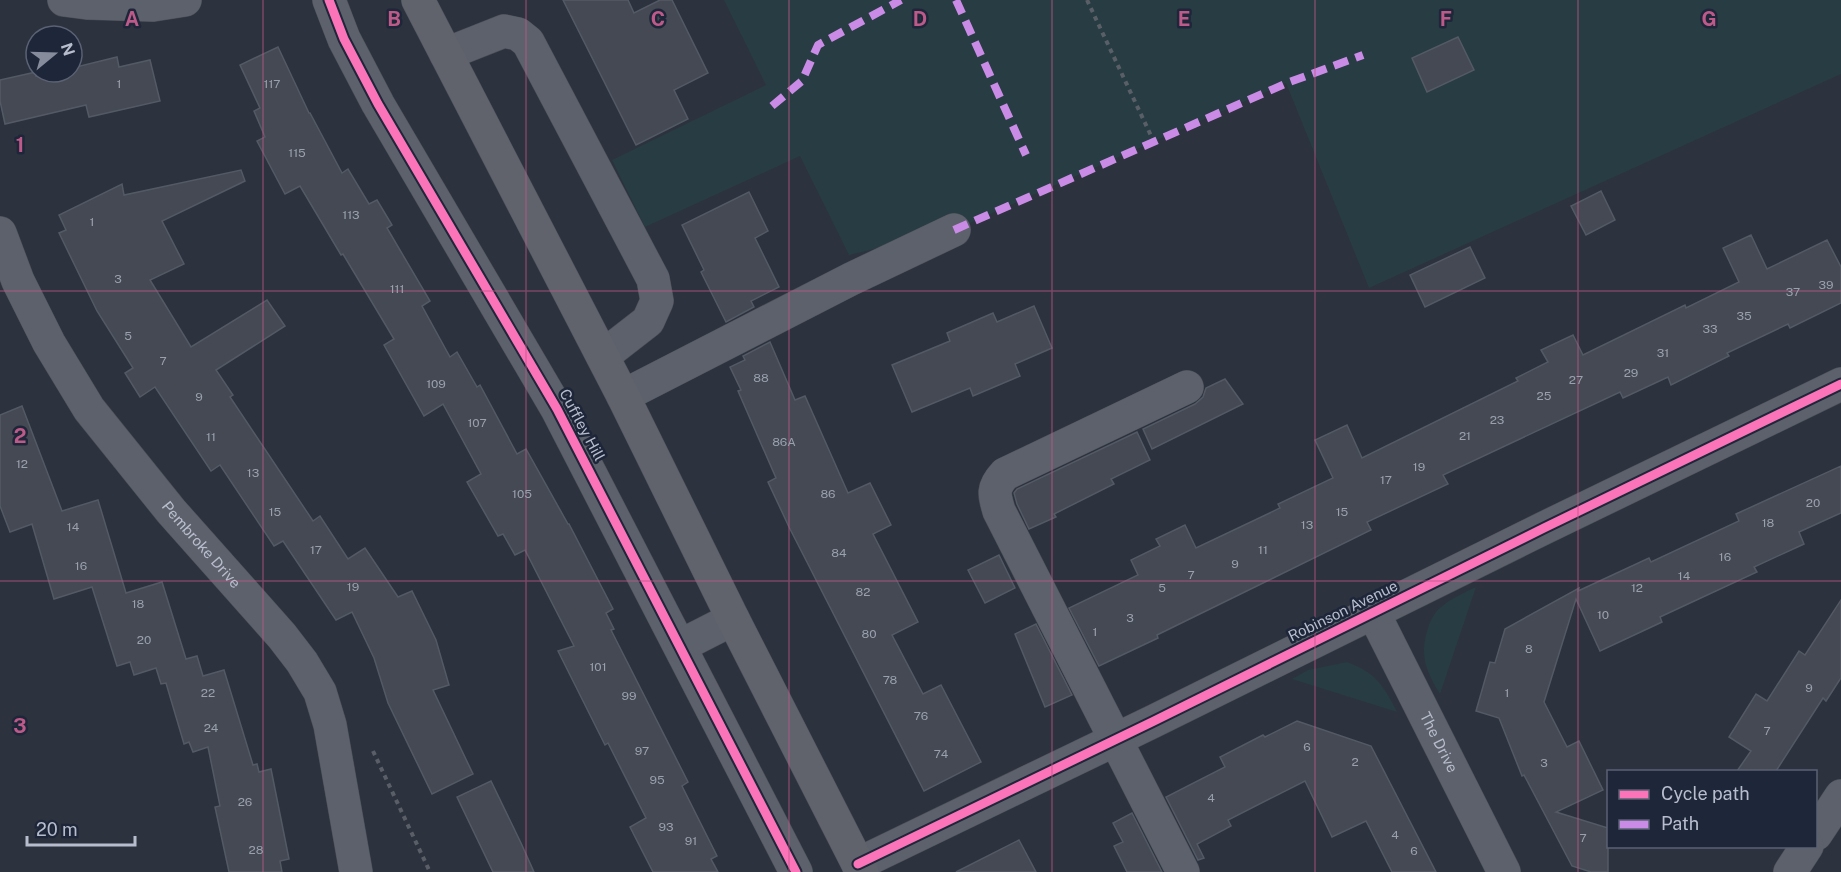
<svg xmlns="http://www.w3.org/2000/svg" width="1841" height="872" font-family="'Public Sans',sans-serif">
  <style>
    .green { fill: #283c44 }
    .building { fill: #444953; stroke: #545a65; stroke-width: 1.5 }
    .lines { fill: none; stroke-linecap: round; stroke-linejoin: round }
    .minor-casing { stroke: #494d56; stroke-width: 34 }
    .major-casing { stroke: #4a4f5a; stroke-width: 34 }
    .path { stroke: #5a5f67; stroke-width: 4; stroke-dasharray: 4.5 4.5; stroke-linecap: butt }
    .minor { stroke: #5d616b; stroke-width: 33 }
    .major { stroke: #60636c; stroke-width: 33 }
    .quiet { stroke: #ca8be6; stroke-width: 8; stroke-dasharray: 15 8; stroke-linecap: butt }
    .cycleway-casing { stroke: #1e2639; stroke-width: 13 }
    .cycleway { stroke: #fb73b8; stroke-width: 9 }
    .grid { fill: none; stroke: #be5a89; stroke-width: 1.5; stroke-opacity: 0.55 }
    .labels { text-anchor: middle; stroke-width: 5; stroke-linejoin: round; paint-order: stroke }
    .number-label { font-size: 12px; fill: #9aa0ae }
    .street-label { font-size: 15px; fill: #b7bdcd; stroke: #1e2639 }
    .grid-label { font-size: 20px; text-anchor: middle; font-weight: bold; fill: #be5a89; stroke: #1e2639; stroke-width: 5; stroke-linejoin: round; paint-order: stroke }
  </style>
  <rect width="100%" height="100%" fill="#2c323e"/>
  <g class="green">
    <path d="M724 0H1841V74L1369 288 1286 83 954 230 849 255 800 156 645 227 612 160 766 85Z"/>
    <path d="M1476 587 1440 694C1426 671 1419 655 1428 628 1430 621 1434 613 1440 608 1450 599 1463 593 1476 587Z"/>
    <path d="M1347 662C1375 672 1384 686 1397 712L1292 679 1308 670Z"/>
  </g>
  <g class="building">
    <path d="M563 0H628L634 13 660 0H672L708 73 674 90 688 119 636 145Z"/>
    <path d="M1458 37 1474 70 1427 92 1412 58Z"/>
    <path d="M278 47 309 113H310L342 173 348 169 369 204 377 200 392 225 387 228 430 301 422 306 450 357 457 352 477 387 480 385 517 454 526 449 568 524H569L613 609 606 613 614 629 611 630 688 782 682 786 717 856 711 859 718 872H653L630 827 646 818 608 743 605 745 558 651 574 646 525 550 515 555 503 534 498 536 467 482 481 474 443 404 424 416 384 345 394 339 343 254 341 255 300 186 285 194 257 141 265 137 254 111 260 108 240 65Z"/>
    <path d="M117 57 119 67 150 60 160 101 89 117 86 105 5 124 0 101V80L36 72V76L55 72H72V68Z"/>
    <path d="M241 170 245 181 162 221 184 264 150 280 191 347 267 300 285 326 216 370 233 395 230 397 313 521 320 516 348 559 365 548 398 597 412 591 436 640 449 685 433 690 473 774 432 794 388 703 374 658 352 612 336 620 283 541 274 546 220 465 211 471 155 387 140 397 125 373 133 368 97 311 59 233 66 230 59 215 122 184 124 195Z"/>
    <path d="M1601 191 1615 220 1586 235 1571 206Z"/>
    <path d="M749 192 768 231 755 238 779 287 751 301 754 307 726 322 701 272 704 270 682 225Z"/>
    <path d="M1751 235 1767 269 1827 240 1841 267V303L1790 328 1788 324 1727 353 1729 356 1671 385 1668 377 1623 398 1620 392 1443 475 1448 484 1367 522 1371 530 1157 635 1158 638 1099 666 1069 608 1138 575 1131 560 1160 546 1156 539 1185 525 1196 548 1280 508 1278 504 1333 478 1315 440 1347 425 1362 458 1518 381 1516 378 1548 362 1541 350 1573 335 1583 355 1685 305 1686 308 1739 282 1723 248Z"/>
    <path d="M1470 247 1485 278 1425 307 1410 275Z"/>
    <path d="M1034 306 1052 348 1015 364 1020 376 973 396 970 388 912 412 892 365 950 341 947 333 993 313 997 322Z"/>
    <path d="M770 342 795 400 805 396 848 493 870 483 891 525 873 534 918 622 892 635 923 694 941 685 981 762 924 791 789 527 768 482 776 478 738 391 741 390 730 367 745 360 743 356Z"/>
    <path d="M1225 379 1243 404 1152 449 1143 429 1195 404 1203 397 1206 388Z"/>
    <path d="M22 406 62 511 98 500 126 593 162 582 186 659 197 656 203 676 224 670 253 765 257 764 259 772 271 769 289 859 280 861 282 872H229L215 807 220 806 208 747 193 752 189 742 184 744 166 683 161 684 156 668 134 675 130 662 117 666 92 587 54 599 32 524 10 532 0 506V415Z"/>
    <path d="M1137 432 1150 460 1111 479 1114 484 1054 514 1056 517 1029 529 1017 504 1014 493 1017 489Z"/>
    <path d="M1841 466V513L1799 532 1804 544 1754 567 1757 572 1660 617 1662 622 1600 651 1576 599 1544 702 1567 747 1579 741 1603 790 1556 812 1608 828V872H1591L1572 866 1524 775 1522 776 1499 718 1476 711 1490 662 1495 663 1505 629 1579 588 1578 591 1649 558 1651 562 1739 521 1736 514Z"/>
    <path d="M999 555 1015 588 985 603 968 570Z"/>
    <path d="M1841 600V678L1826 701 1823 698 1776 771H1737L1751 751 1729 737 1756 694 1767 701 1799 651 1805 655Z"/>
    <path d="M1036 624 1072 695 1045 707 1015 634Z"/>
    <path d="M1297 721 1371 746 1436 872H1392L1366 821 1332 837 1305 781 1228 820 1231 826 1197 844 1204 858 1198 860 1166 797 1225 767 1220 757 1263 735 1265 737Z"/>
    <path d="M491 781 521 843 534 872H493L457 797Z"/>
    <path d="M1132 813 1162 872H1127L1114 846 1123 842 1113 823Z"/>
    <path d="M1019 840 1036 872H956Z"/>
  </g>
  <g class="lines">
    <defs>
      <g id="minor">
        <path d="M64 0 87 3 153 5 185 0"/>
        <path d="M329 0 344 39 378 104 557 409 796 872"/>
        <path d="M446 54 504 31 518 34 528 42 653 279 657 301 648 321 603 356"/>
        <path id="s1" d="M0 233 18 281 49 343 89 409 171 511 282 636 302 662 320 692 330 725 356 872"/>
        <path d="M623 396 851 279 954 230"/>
        <path id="s2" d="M1373 612 1504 872"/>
        <path d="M680 646 733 619"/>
        <path d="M1816 834 1841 796"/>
        <path d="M858 864 1152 722 1544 528 1841 384"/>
        <path d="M1183 872 999 511C994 494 992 488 1005 474L1187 387"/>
        <path d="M1790 872 1807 846"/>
      </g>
      <path id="major" d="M418 0 623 396 733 619 862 872"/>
    </defs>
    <use href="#minor" class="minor-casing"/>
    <use href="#major" class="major-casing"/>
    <g class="path">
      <path d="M1087 0 1154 142"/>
      <path d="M373 751 430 872"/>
    </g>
    <use href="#minor" class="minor"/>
    <use href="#major" class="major"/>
    <g class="quiet">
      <path d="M956 0 1026 155"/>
      <path d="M772 106 802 81 818 45 901 0"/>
      <path d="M954 230 1287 83 1363 55"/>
    </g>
    <defs>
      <g id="cycleway">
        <path d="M329 0 344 39 378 104 557 409 796 872"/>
        <path d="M858 864 1152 722 1544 528 1841 384"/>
      </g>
    </defs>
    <use href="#cycleway" class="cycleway-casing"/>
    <use href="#cycleway" class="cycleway"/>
  </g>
  <path class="grid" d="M263 0V872M526 0V872M789 0V872M1052 0V872M1315 0V872M1578 0V872M0 291H1841M0 581H1841"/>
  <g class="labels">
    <g class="number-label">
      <text x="119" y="88">1</text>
      <text x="272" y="88">117</text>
      <text x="297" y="157">115</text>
      <text x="351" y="219">113</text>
      <text x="92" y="226">1</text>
      <text x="118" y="283">3</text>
      <text x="1826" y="289">39</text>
      <text x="397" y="293">111</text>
      <text x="1793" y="296">37</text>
      <text x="1744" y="320">35</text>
      <text x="1710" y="333">33</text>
      <text x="128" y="340">5</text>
      <text x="1663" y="357">31</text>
      <text x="163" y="365">7</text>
      <text x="1631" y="377">29</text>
      <text x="761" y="382">88</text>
      <text x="1576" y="384">27</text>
      <text x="436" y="388">109</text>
      <text x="1544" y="400">25</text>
      <text x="199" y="401">9</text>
      <text x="1497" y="424">23</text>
      <text x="477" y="427">107</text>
      <text x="1465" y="440">21</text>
      <text x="211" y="441">11</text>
      <text x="784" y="446">86A</text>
      <text x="22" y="468">12</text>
      <text x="1419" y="471">19</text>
      <text x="253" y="477">13</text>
      <text x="1386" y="484">17</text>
      <text x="522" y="498">105</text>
      <text x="828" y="498">86</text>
      <text x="1813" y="507">20</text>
      <text x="275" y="516">15</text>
      <text x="1342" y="516">15</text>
      <text x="1768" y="527">18</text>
      <text x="1307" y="529">13</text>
      <text x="73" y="531">14</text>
      <text x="316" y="554">17</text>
      <text x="1263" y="554">11</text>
      <text x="839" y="557">84</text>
      <text x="1725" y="561">16</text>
      <text x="1235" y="568">9</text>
      <text x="81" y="570">16</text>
      <text x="1191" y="579">7</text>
      <text x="1684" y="580">14</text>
      <text x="353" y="591">19</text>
      <text x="1162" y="592">5</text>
      <text x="1637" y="592">12</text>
      <text x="863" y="596">82</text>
      <text x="138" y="608">18</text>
      <text x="1603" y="619">10</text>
      <text x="1130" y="622">3</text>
      <text x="1095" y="636">1</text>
      <text x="869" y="638">80</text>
      <text x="144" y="644">20</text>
      <text x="1529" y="653">8</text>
      <text x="598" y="671">101</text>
      <text x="890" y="684">78</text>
      <text x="1809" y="692">9</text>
      <text x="208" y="697">22</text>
      <text x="1507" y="697">1</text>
      <text x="629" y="700">99</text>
      <text x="921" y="720">76</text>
      <text x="211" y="732">24</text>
      <text x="1767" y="735">7</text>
      <text x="1307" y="751">6</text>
      <text x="642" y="755">97</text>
      <text x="941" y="758">74</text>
      <text x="1355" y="766">2</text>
      <text x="1544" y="767">3</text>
      <text x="657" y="784">95</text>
      <text x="1211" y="802">4</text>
      <text x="245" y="806">26</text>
      <text x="666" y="831">93</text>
      <text x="1395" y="839">4</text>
      <text x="1583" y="842">7</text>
      <text x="691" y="845">91</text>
      <text x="256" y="854">28</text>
      <text x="1414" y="855">6</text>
    </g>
    <g class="street-label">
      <text transform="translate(582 425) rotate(62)" y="5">Cuffley Hill</text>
      <text dy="5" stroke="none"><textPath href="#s1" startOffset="374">Pembroke Drive</textPath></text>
      <text transform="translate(1343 611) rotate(-26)" y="5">Robinson Avenue</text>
      <text dy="5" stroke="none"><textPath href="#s2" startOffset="146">The Drive</textPath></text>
    </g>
  </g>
  <g class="grid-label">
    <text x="132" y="26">A</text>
    <text x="394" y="26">B</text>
    <text x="658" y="26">C</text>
    <text x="920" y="26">D</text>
    <text x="1184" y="26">E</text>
    <text x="1446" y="26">F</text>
    <text x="1709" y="26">G</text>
    <text x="20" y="152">1</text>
    <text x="20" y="443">2</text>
    <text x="20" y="733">3</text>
  </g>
  <rect x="1607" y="770" width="210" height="78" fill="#1e2639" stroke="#5b6274" stroke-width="1.5"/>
  <rect x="1619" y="790" width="30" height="9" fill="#fb73b8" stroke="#5b6274" stroke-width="1.5"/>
  <text x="1661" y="800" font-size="18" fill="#b7bdcd">Cycle path</text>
  <rect x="1619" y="820" width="30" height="9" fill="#ca8be6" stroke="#5b6274" stroke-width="1.5"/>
  <text x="1661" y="830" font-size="18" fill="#b7bdcd">Path</text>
  <g transform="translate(54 54) rotate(71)"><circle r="28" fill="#1e2639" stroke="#5b6274" stroke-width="1.5"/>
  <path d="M0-4.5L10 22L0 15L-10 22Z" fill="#868c9b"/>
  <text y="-9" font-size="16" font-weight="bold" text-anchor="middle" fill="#b7bdcd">N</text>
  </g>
  <path d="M27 836v9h108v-9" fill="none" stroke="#b7bdcd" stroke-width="3"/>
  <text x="36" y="836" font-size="18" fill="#b7bdcd" stroke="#1e2639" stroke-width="4.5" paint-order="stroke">20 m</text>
</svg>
